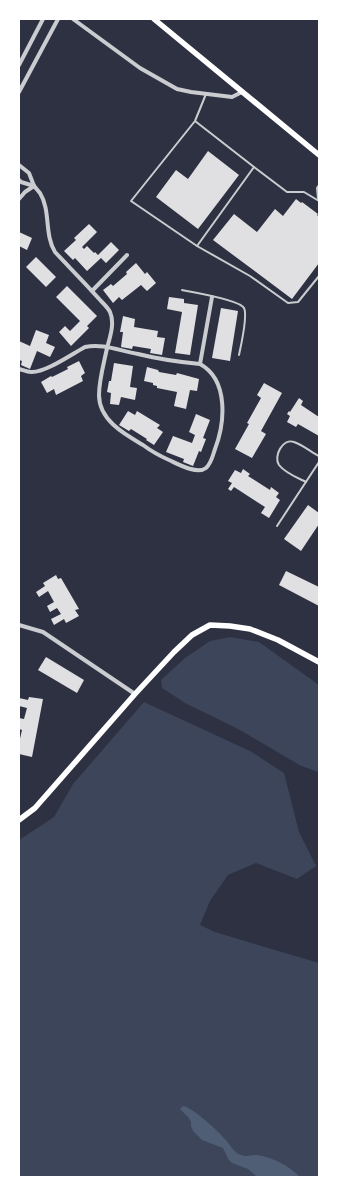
<svg xmlns="http://www.w3.org/2000/svg" width="338" height="1196" font-family="Karla,sans-serif">
  <style>
    .green { fill: #3c4559 }
    .water { fill: #4f5d75 }
    .building { fill: #e0e0e3 }
    .lines { fill: none; stroke-linecap: round; stroke-linejoin: round }
    .service { stroke: #caccd0; stroke-width: 2 }
    .minor { stroke: #caccd0; stroke-width: 4 }
    .secondary { stroke: #fff; stroke-width: 5.5 }
  </style>
  <rect width="100%" height="100%" fill="#2d3142"/>
  <g class="green">
    <path d="M230 637 259 642 319 685V772L301 766 240 730 185 703 162 688 161 680 185 658 210 641Z"/>
    <path d="M144 702 250 751 284 773 299 832 316 866 297 879 256 863 228 875 210 901 200 925 215 932 319 963V1177H19V840L54 817 73 784Z"/>
  </g>
  <path class="water" d="M183 1106C193 1108 216 1129 224 1138 229 1143 234 1153 241 1155 246 1157 252 1155 257 1155 274 1158 288 1165 300 1177H257L248 1169 232 1163 229 1160 223 1148 202 1140 193 1131 191 1126V1122L189 1118 180 1109Z"/>
  <g class="building">
    <path d="M208 151 239 175 198 229 156 197 176 170 188 179Z"/>
    <path d="M296 199 301 203 302 202 318 214 317 215 319 217V263L292 299 213 240 234 214 257 232 275 209 283 216Z"/>
    <path d="M89 224 97 232 82 247 84 249 87 246 94 253 95 252 98 255 111 242 119 250 106 263 101 258 87 271 75 258 73 260 64 251 76 240 74 238Z"/>
    <path d="M19 232 32 238 27 250 19 246Z"/>
    <path d="M36 257 56 277 46 287 26 267Z"/>
    <path d="M136 263 145 274 147 272 156 283 147 291 141 285 122 300 119 297 113 303 103 290 111 284 113 286 127 274 126 272Z"/>
    <path d="M67 286 97 316 87 326 89 328 71 346 59 332 65 326 70 331 80 321 56 297Z"/>
    <path d="M169 297 184 299V303L198 305 190 355 175 353 182 312 167 309Z"/>
    <path d="M221 308 238 311 230 361 212 358Z"/>
    <path d="M123 316 135 319 134 327 158 331 157 337 165 338 162 355 150 353 151 349 133 346 132 349 121 347 123 332H120Z"/>
    <path d="M36 330 49 335 46 343 55 347 50 357 37 351 30 369 21 365 22 361 19 360V341L30 346Z"/>
    <path d="M79 361 85 373 81 376 83 381 56 395 54 389 47 393 41 382 51 376 52 377 68 369 67 367Z"/>
    <path d="M114 363 133 366 130 387 137 388 135 400 121 397 119 405 110 404 111 393 107 392 109 381H111Z"/>
    <path d="M147 367 158 370 159 372 176 375 177 373 199 379 197 391 190 390 186 409 174 406 177 392 157 388V386L153 385V383L144 381Z"/>
    <path d="M264 383 282 393 261 431 266 434 252 458 235 449 249 424 247 423 261 398 257 395Z"/>
    <path d="M299 398 303 401 301 405 319 417V436L298 424 296 427 287 422 290 416 287 414 289 411 290 412Z"/>
    <path d="M128 411 135 415 137 411 160 425 157 428 163 432 154 445 146 440 147 439 131 429 129 431 119 425Z"/>
    <path d="M196 414 210 420 203 438 206 439 201 452 199 451 193 466 183 462 184 459 166 452 173 436 192 443 195 435 189 432Z"/>
    <path d="M243 469 250 474 248 476 270 490 271 487 279 493 276 497 280 500 269 518 261 513 265 507 234 487 231 491 228 489 232 483 228 481 235 470 241 473Z"/>
    <path d="M308 505 319 513V524L301 551 284 539Z"/>
    <path d="M286 571 319 587V606L279 585Z"/>
    <path d="M56 575 58 579 61 578 79 609 75 610 79 616 66 623 64 619 54 625 51 619 61 614 57 608 50 612 47 606 54 602 48 591 39 597 36 592 45 586 43 583Z"/>
    <path d="M46 657 84 680 77 693 38 670Z"/>
    <path d="M29 697 43 699 32 757 19 754V743L22 730 19 729V718L24 719 27 708 19 706V698L28 700Z"/>
  </g>
  <g class="lines">
    <g class="service">
      <path d="M195 121 254 167 197 246 131 201 195 121 206 94"/>
      <path d="M254 167 287 192H304L319 201"/>
      <path d="M318 199 317 188 319 185"/>
      <path d="M197 246 250 276 288 303 298 302 319 276"/>
      <path d="M182 290C193 292 240 300 244 308 248 316 241 345 239 355"/>
      <path d="M306 482C298 478 285 473 279 465 273 456 283 438 294 442 303 445 311 452 319 456"/>
      <path d="M277 526 319 462"/>
    </g>
    <g class="minor">
      <path d="M73 19 140 68 177 89 191 92 232 97 242 92"/>
      <path d="M19 65 43 19"/>
      <path d="M19 92 58 19"/>
      <path d="M19 165 29 173 34 186"/>
      <path d="M19 180 21 182 34 186"/>
      <path d="M19 199 25 192 34 186C36 188 38 191 40 193 51 211 44 234 55 252 70 268 86 284 101 301 104 304 108 308 110 312 115 323 110 337 107 348 104 363 99 380 99 395 99 420 124 434 143 445 151 451 160 456 169 460 178 464 197 475 206 468 211 464 213 455 215 449 225 423 229 380 200 364 179 362 158 359 138 354 120 351 103 343 85 347 72 354 45 373 31 372 27 372 23 370 19 369"/>
      <path d="M92 291 127 255"/>
      <path d="M200 364 212 297"/>
      <path d="M19 625 43 632 135 694"/>
    </g>
    <g class="secondary">
      <path d="M154 19 319 155"/>
      <path d="M19 820 35 808 135 694 174 652 192 635 210 625 230 626 250 629 278 640 319 662"/>
    </g>
  </g>
  <rect width="338" height="1196" fill="none" stroke="#ffffff" stroke-width="40"/>
</svg>
